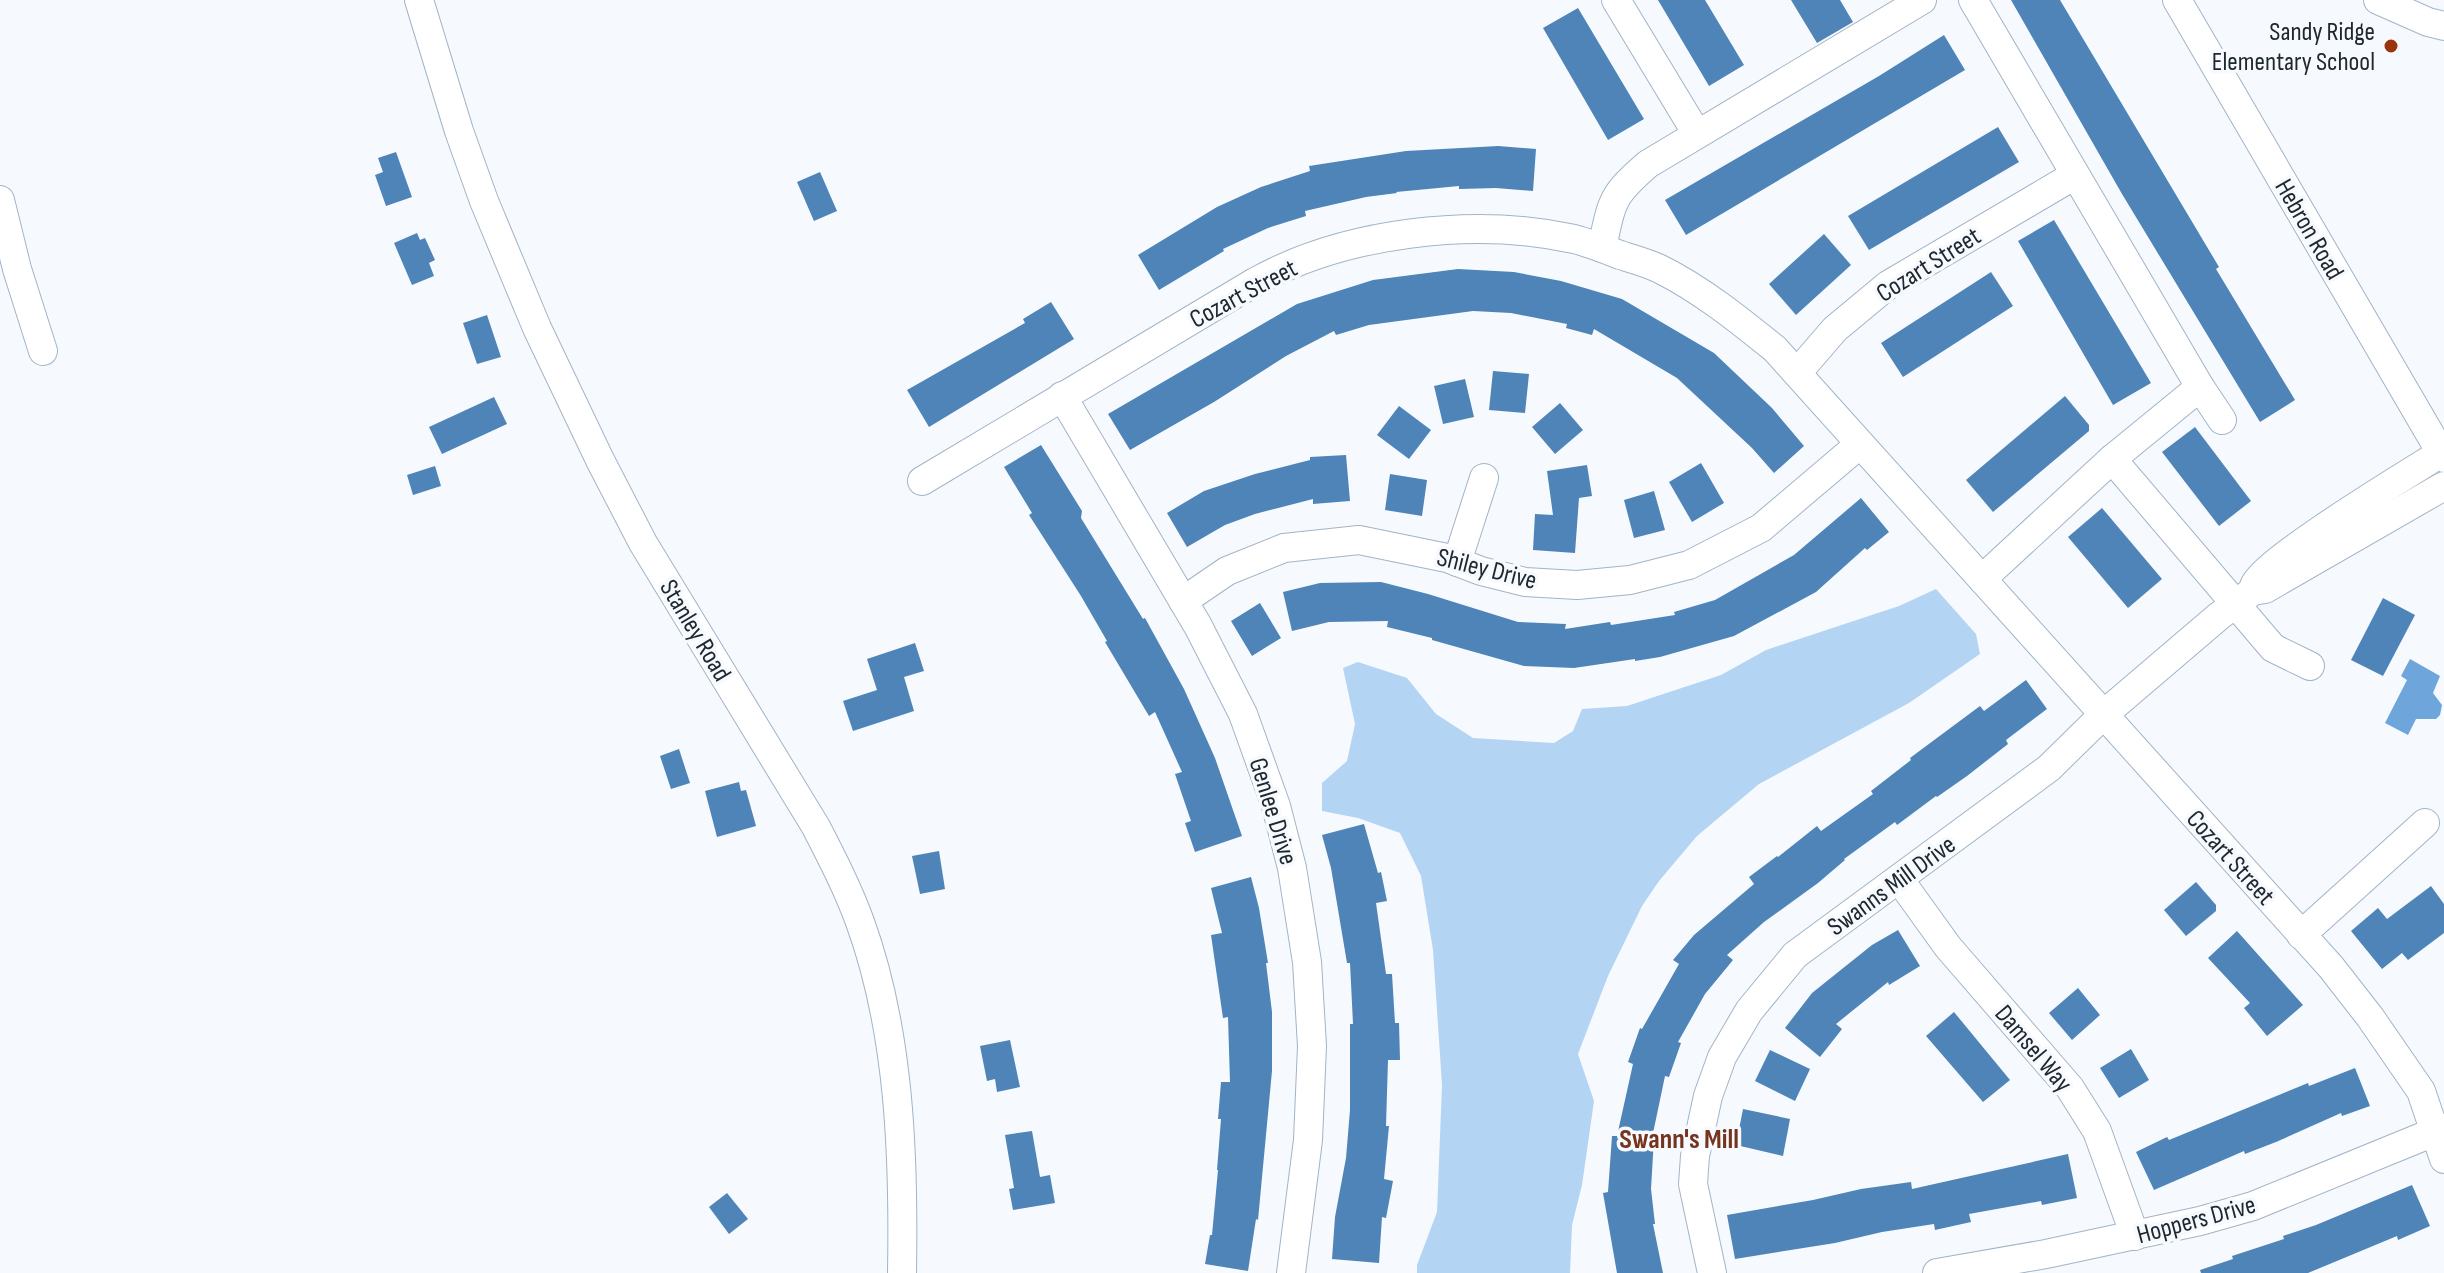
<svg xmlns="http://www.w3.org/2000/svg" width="2444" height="1273" font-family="'Sofia Sans Condensed',sans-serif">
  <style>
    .green { fill: #b4d4f4 }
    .water { fill: #6ea5da }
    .building { fill: #4e84b7 }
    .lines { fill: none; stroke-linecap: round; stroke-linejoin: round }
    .minor-casing { stroke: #a1b4c7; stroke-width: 30 }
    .minor { stroke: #fff; stroke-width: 28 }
    .poi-dot { fill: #9a340d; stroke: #f6fafe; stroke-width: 3 }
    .labels { text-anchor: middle; stroke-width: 7; stroke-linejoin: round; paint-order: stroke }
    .poi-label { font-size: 26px; fill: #20282f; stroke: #f6fafe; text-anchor: end }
    .street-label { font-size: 26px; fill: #20282f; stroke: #f6fafe }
    .neighbourhood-label { font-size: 28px; font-weight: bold; fill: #76331d; stroke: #f6fafe }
  </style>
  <rect width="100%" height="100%" fill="#f6fafe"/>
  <path class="green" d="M1936 589 1976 634 1980 654 1909 703 1759 784 1697 836 1659 881 1642 906 1608 976 1578 1054 1594 1101 1582 1185 1572 1225 1570 1273H1417V1265L1437 1212 1442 1085 1433 950 1421 876 1400 833 1358 818 1322 811V783L1347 761 1355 724 1343 668 1358 662 1407 678 1436 714 1473 738 1554 743 1573 731 1582 709 1627 706 1721 675 1766 650 1899 606Z"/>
  <path class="water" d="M2410 659 2440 676 2433 693 2442 705 2440 715 2436 719H2416L2408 735 2385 723 2407 680 2401 676Z"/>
  <g class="building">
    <path d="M1658 0H1705L1744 65 1709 86Z"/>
    <path d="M1791 0H1840L1853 22 1817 43Z"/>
    <path d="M2011 0H2060L2219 267 2216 269 2295 400 2260 422 2122 194Z"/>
    <path d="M1578 8 1644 119 1608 140 1543 28Z"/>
    <path d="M1944 35 1965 70 1686 235 1665 200 1879 76Z"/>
    <path d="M1998 127 2019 162 1869 250 1848 216Z"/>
    <path d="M1498 146 1536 149 1533 191 1496 188 1459 189V186L1396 192 1397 193 1366 197 1305 211 1306 216 1268 228 1223 249 1224 251 1159 290 1138 255 1217 207 1261 187 1310 171 1309 166 1406 151Z"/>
    <path d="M396 152 412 197 386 206 375 175 383 172 378 158Z"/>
    <path d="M820 172 837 211 814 221 797 182Z"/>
    <path d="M2054 220 2151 383 2113 405 2018 241Z"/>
    <path d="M417 233 420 240 425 238 435 260 429 263 434 276 412 285 394 243Z"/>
    <path d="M1824 234 1851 265 1796 315 1769 284Z"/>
    <path d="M1458 269 1514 272 1561 281 1622 299 1714 353 1772 408 1804 446 1774 473 1752 448 1677 378 1594 329 1592 335 1566 328 1567 324 1511 313 1473 311 1369 325 1336 335 1334 331 1286 356 1214 402 1130 450 1108 414 1297 304 1373 280Z"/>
    <path d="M1991 272 2013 306 1903 377 1881 343Z"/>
    <path d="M1051 302 1074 339 929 427 907 390 1025 323 1023 319Z"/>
    <path d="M487 315 501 357 477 364 463 323Z"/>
    <path d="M1493 371 1529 374 1525 413 1489 410Z"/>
    <path d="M1465 379 1474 417 1443 424 1434 386Z"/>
    <path d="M2065 396 2089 425V431L1993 512 1966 480Z"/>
    <path d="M494 397 507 424 442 454 429 427Z"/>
    <path d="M1560 403 1583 430 1555 454 1532 427Z"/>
    <path d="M1399 406 1431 430 1409 459 1377 435Z"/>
    <path d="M2195 427 2251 501 2219 526 2162 452Z"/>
    <path d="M1041 445 1082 511 1081 518 1143 619 1145 618 1184 689 1215 758 1242 836 1195 852 1185 823 1191 821 1175 774 1182 772 1155 712 1149 716 1105 642 1107 641 1081 596 1029 515 1032 513 1004 467Z"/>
    <path d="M1346 455 1350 501 1313 504V499L1255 514 1225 525 1187 547 1167 513 1204 491 1255 474 1310 460V457Z"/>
    <path d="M1701 463 1724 503 1692 522 1669 482Z"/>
    <path d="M1587 465 1592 496 1579 498 1575 553 1533 550 1535 514 1553 515 1547 471Z"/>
    <path d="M435 466 441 486 413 495 407 475Z"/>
    <path d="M1390 474 1427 480 1422 516 1385 510Z"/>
    <path d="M1654 491 1665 530 1634 538 1624 500Z"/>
    <path d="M1861 498 1889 532 1867 550 1865 548 1816 592 1734 636 1660 657 1635 661V659L1574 668 1524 666 1432 640V638L1387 627 1388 621 1329 622 1292 631 1283 592 1320 583 1381 582 1428 594 1518 622 1566 624 1565 629 1610 622 1611 625 1675 615 1674 612 1715 600 1794 555Z"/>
    <path d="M2102 508 2162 579 2128 608 2068 537Z"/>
    <path d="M2383 598 2415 615 2383 676 2351 660Z"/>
    <path d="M1260 603 1281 638 1252 656 1231 621Z"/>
    <path d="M915 643 924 671 904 677 914 711 853 731 843 701 877 690 867 659Z"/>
    <path d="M2026 680 2047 709 2006 740 2008 744 1967 776 1937 797 1936 796 1897 825 1895 822 1844 859 1845 860 1818 883 1764 922 1727 955 1733 960 1705 994 1678 1042 1681 1043 1669 1077 1665 1076 1652 1138H1654L1651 1189 1655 1224H1653L1663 1273H1617L1603 1193 1608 1192 1612 1136H1617L1633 1064 1628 1062 1640 1028 1642 1029 1679 964 1673 960 1694 935 1754 884 1749 877 1777 856 1778 857 1817 826 1821 831 1873 794 1871 791 1911 760 1910 758 1980 706 1984 711Z"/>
    <path d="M679 749 690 783 671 789 660 756Z"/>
    <path d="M739 782 741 791 746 790 756 826 717 837 705 791Z"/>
    <path d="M1364 824 1378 873 1381 872 1387 901 1376 903 1386 974H1392L1395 1023H1399L1400 1060H1388L1386 1126H1389L1384 1179 1393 1181 1386 1218 1382 1217 1379 1263 1332 1259 1335 1217 1346 1158 1350 1110V1024H1353L1350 963H1347L1331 868 1322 835Z"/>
    <path d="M939 851 945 889 920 894 912 856Z"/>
    <path d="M1251 877 1259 908 1268 963H1266L1272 1012V1071L1258 1220 1256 1219 1248 1271 1205 1264 1210 1235H1212L1218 1170H1217L1221 1119H1218L1221 1082H1230L1228 1017 1223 1018 1211 935 1222 933 1211 888Z"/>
    <path d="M2196 882 2216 905V911L2186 936 2164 910Z"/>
    <path d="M2431 886 2444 904V933L2408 960 2402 953 2382 969 2351 931 2378 908 2387 919Z"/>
    <path d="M1898 930 1920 966 1889 985 1888 982 1836 1024 1842 1029 1820 1057 1785 1028 1812 993 1872 945Z"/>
    <path d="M2237 931 2303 1005 2267 1036 2244 1008 2250 1003 2208 958Z"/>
    <path d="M2078 988 2100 1015 2072 1040 2049 1013Z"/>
    <path d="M1954 1012 2010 1080 1983 1102 1926 1036Z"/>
    <path d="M1010 1040 1020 1087 997 1092 995 1079 987 1081 980 1046Z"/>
    <path d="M2131 1049 2149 1080 2119 1098 2100 1068Z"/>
    <path d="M1770 1050 1810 1069 1795 1101 1755 1081Z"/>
    <path d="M2355 1068 2370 1106 2342 1116 2341 1113 2276 1142 2245 1154 2244 1151 2154 1190 2136 1152 2167 1137 2169 1140 2308 1083 2309 1086Z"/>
    <path d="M1743 1109 1790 1119 1783 1156 1736 1145Z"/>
    <path d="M1032 1131 1040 1177 1050 1175 1055 1203 1013 1210 1009 1189 1014 1188 1005 1135Z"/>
    <path d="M2068 1154 2077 1198 2042 1205 2041 1201 1969 1214 1971 1222 1935 1230 1934 1224 1882 1232 1835 1243 1735 1259 1727 1215 1813 1200 1861 1189 1911 1182 1912 1189Z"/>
    <path d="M2412 1185 2430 1226 2398 1240 2397 1236 2308 1273H2201L2200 1270 2233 1259 2232 1256 2284 1239 2283 1236 2316 1225Z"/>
    <path d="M727 1193 748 1219 729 1234 709 1207Z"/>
  </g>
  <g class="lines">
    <defs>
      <g id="minor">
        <path d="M419 0 459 131 484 201 537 328 600 460 643 543 816 827C832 858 848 889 860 922 900 1032 904 1157 902 1273"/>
        <path d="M1616 0 1697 134"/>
        <path d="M1973 0 2200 387 2222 420"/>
        <path d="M2177 0 2444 458"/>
        <path d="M2378 0 2428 22 2444 26"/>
        <path d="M0 200 17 269 43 351"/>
        <path d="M1602 248C1612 201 1611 196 1648 164L1922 0"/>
        <path d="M1797 373 1835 329 1888 285 2075 175"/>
        <path d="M1062 396 1198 626 1243 714 1276 806 1292 868 1307 962 1312 1046 1308 1140 1291 1273"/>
        <path d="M2112 459 2273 648 2310 666"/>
        <path d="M922 481 1255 282C1345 232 1474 217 1574 239 1590 243 1605 249 1620 255 1633 259 1648 263 1660 269 1702 290 1739 320 1775 349L2331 967 2370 1017 2421 1091 2444 1159"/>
        <path d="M1457 562 1484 478"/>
        <path d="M1982 579 2112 459 2200 387"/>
        <path d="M2254 586C2261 562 2411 472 2441 453"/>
        <path d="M1183 601 1227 571 1284 548 1359 540 1447 558 1481 571 1525 582 1577 585 1630 580 1689 565 1761 528 1860 444"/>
        <path d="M1899 879 1948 947 2070 1088 2097 1131 2135 1236"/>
        <path d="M2301 935 2425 823"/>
        <path d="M1712 1273 1693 1184 1695 1156 1708 1096 1722 1057 1749 1011 1795 955 2049 768 2103 715 2219 616 2253 591 2265 589 2444 486"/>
        <path d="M1937 1273 2046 1254 2200 1221 2253 1206 2444 1128"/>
      </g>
    </defs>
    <use href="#minor" class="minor-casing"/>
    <use href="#minor" class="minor"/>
  </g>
  <circle class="poi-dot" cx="2391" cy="46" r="8"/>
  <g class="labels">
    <g class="poi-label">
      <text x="2375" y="40">Sandy Ridge<tspan x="2375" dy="30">Elementary School</tspan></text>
    </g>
    <g class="street-label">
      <text transform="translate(2310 229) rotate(60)" y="9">Hebron Road</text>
      <text transform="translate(1928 264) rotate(-32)" y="9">Cozart Street</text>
      <text transform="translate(1243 293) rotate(-28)" y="9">Cozart Street</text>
      <text transform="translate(1487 568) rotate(14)" y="9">Shiley Drive</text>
      <text transform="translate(696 630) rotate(59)" y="9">Stanley Road</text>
      <text transform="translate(1274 811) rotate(73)" y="9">Genlee Drive</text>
      <text transform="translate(2231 857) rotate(48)" y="9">Cozart Street</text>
      <text transform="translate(1891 885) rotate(-36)" y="9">Swanns Mill Drive</text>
      <text transform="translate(2034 1048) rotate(50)" y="9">Damsel Way</text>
      <text transform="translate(2196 1219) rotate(-15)" y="9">Hoppers Drive</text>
    </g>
    <g class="neighbourhood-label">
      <text x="1679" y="1148">Swann's Mill</text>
    </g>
  </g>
</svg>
